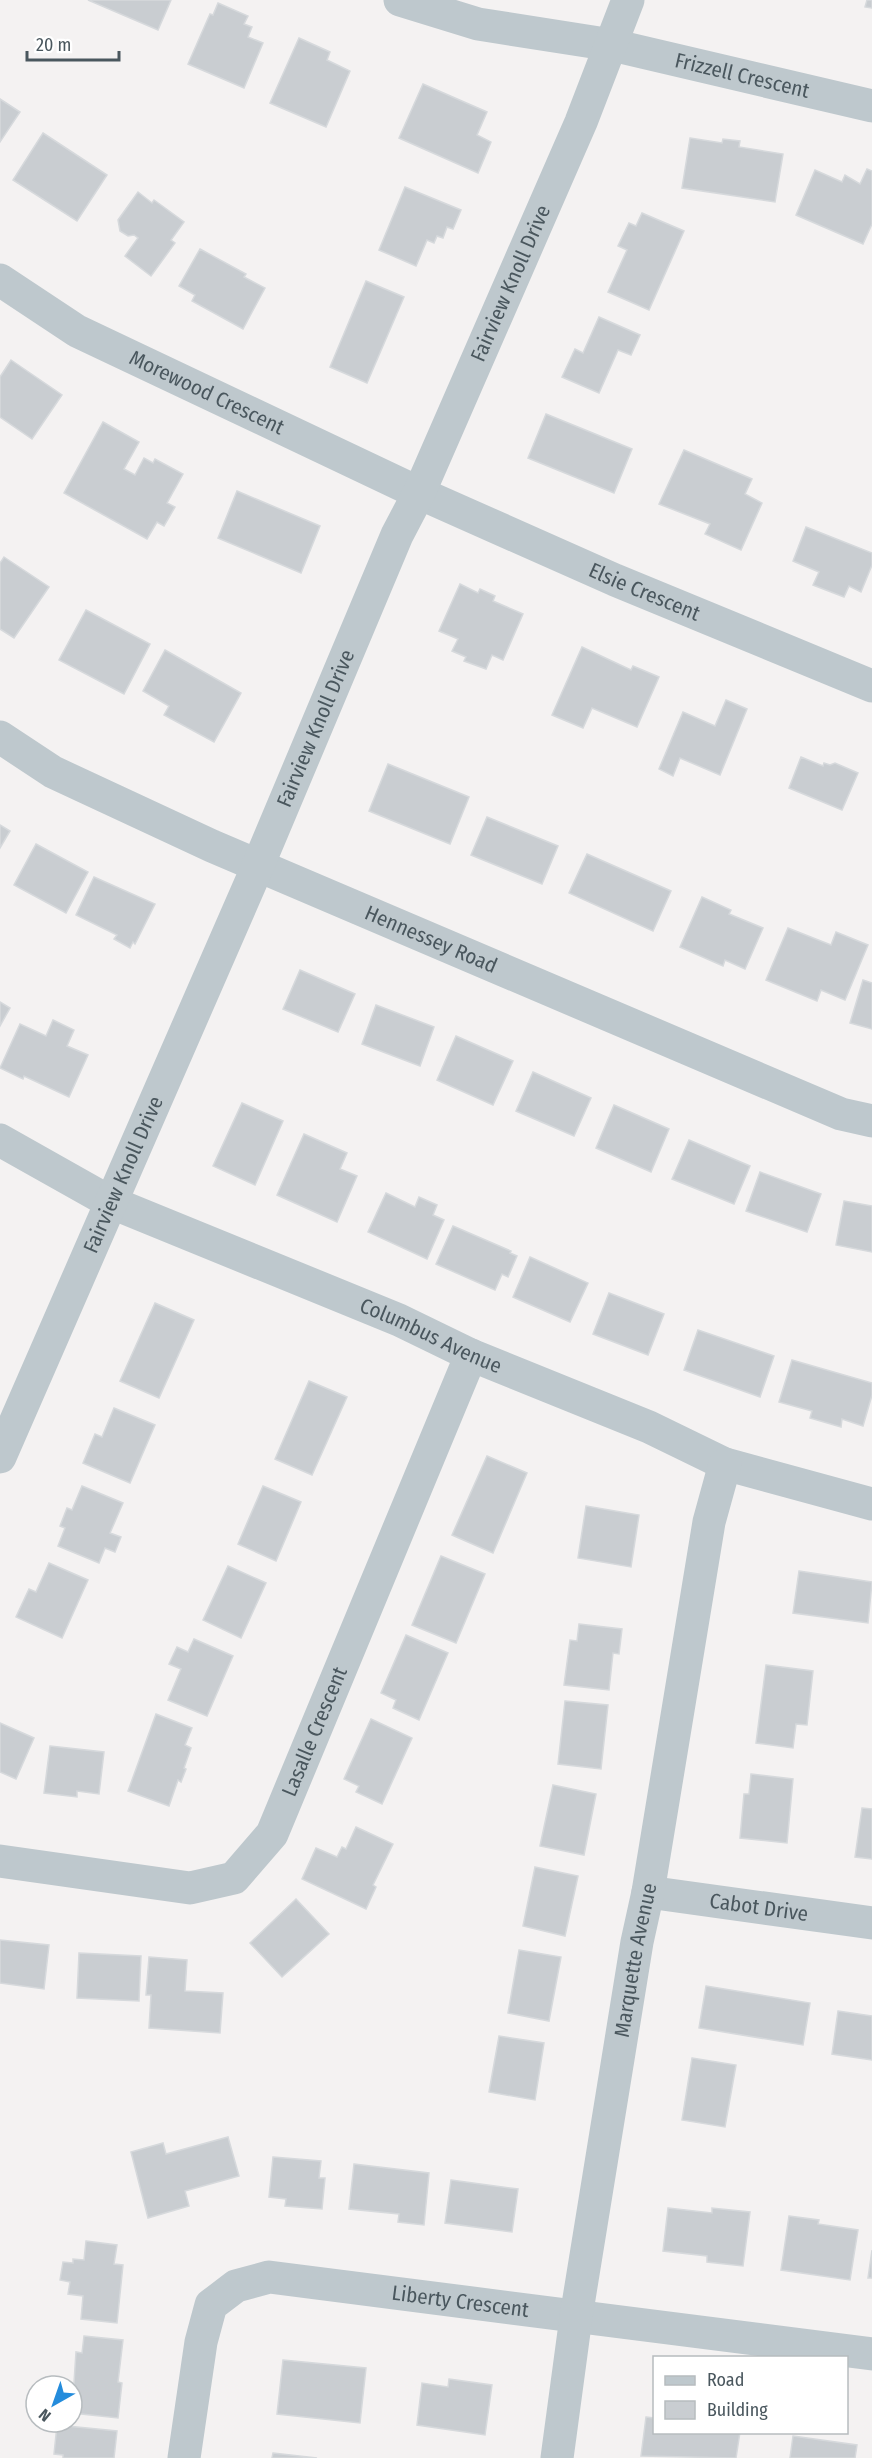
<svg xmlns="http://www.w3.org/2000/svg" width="872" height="2458" font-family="'Fira Sans Condensed',sans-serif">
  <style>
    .building { fill: #c9cdd1; stroke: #d6d9dc; stroke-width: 1.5 }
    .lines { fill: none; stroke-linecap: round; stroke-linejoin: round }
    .minor { stroke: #bec8cd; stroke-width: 33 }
    .labels { text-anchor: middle; stroke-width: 4.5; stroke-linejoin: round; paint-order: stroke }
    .street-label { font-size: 21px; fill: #4a575e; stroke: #fff }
  </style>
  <rect width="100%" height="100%" fill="#f4f2f2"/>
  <g class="building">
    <path d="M88 0H171L158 30Z"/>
    <path d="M867 0H872V8L865 7Z"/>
    <path d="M218 3 248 16 244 24 252 27 248 37 263 43 244 88 188 64 210 14 213 15Z"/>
    <path d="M299 38 330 52 327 60 350 71 326 127 270 103Z"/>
    <path d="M423 84 487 112 477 135 491 142 478 173 399 138Z"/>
    <path d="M0 99 20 112 0 142Z"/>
    <path d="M43 133 107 175 77 221 13 180Z"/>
    <path d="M690 138 722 143 723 139 740 141 739 147 783 154 775 202 682 188Z"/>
    <path d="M867 169 872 171V224L863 244 796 215 815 170 842 182 845 175 860 184Z"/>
    <path d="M405 187 461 210 453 229 447 227 443 238 437 236 434 243 427 240 416 266 379 250Z"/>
    <path d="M138 192 152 203 154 200 184 222 171 240 175 243 151 276 125 256 138 238 134 235 128 236 120 231 118 220Z"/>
    <path d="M642 213 684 231 649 310 608 292 627 250 618 246 629 223 636 226Z"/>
    <path d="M200 249 246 274 244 277 265 288 243 329 192 301 195 295 179 286Z"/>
    <path d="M366 281 404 297 367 383 330 367Z"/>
    <path d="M599 317 640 335 631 355 618 350 599 393 562 377 575 349 583 353Z"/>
    <path d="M11 360 62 395 32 439 0 417V377Z"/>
    <path d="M546 414 632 449 614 493 528 458Z"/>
    <path d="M103 422 139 442 124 469 135 475 144 458 153 463 155 459 183 474 167 503 175 507 164 526 157 522 147 539 64 493Z"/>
    <path d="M684 450 752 479 745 494 762 503 741 550 705 534 710 524 659 504Z"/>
    <path d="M237 491 320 526 301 573 218 538Z"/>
    <path d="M806 527 872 553V565L861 592 849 586 844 597 813 585 819 572 793 561Z"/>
    <path d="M4 557 49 587 14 638 0 629V563Z"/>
    <path d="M460 584 478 593 480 589 495 596 493 601 523 614 503 660 492 655 486 669 464 661 466 657 452 651 458 639 439 631Z"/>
    <path d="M86 610 150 644 124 694 59 660Z"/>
    <path d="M582 647 631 670 633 666 659 677 637 727 592 708 583 728 552 715Z"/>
    <path d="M165 650 241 693 214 742 164 715 169 706 143 691Z"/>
    <path d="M726 700 747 709 720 775 680 758 673 776 659 769 683 712 715 726Z"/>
    <path d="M801 757 823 766 824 763 830 765 835 763 858 773 842 810 789 788Z"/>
    <path d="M388 764 469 797 450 844 369 811Z"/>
    <path d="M487 817 558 846 542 884 471 855Z"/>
    <path d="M0 825 10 831 0 848Z"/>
    <path d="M36 844 88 872 66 913 14 885Z"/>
    <path d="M587 854 671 891 653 931 569 893Z"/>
    <path d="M94 877 155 904 135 944 133 942 130 948 114 939 117 935 76 915Z"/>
    <path d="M702 897 731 910 729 914 763 928 745 969 725 960 723 966 680 947Z"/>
    <path d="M788 928 831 945 836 932 868 945 845 1000 821 990 817 1001 766 980Z"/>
    <path d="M300 970 355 994 338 1032 283 1009Z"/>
    <path d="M863 980 872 983V1029L850 1023Z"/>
    <path d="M0 1002 10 1008 0 1026Z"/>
    <path d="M376 1005 434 1027 420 1066 362 1044Z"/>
    <path d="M53 1020 74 1030 67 1046 88 1055 69 1097 24 1076 23 1079 0 1068 20 1024 46 1036Z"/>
    <path d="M456 1036 513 1061 493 1105 437 1080Z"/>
    <path d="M533 1072 591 1098 574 1136 516 1111Z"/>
    <path d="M242 1103 283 1121 255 1185 213 1166Z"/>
    <path d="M614 1105 669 1129 651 1172 596 1148Z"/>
    <path d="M304 1134 347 1153 340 1169 357 1176 337 1222 277 1195Z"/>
    <path d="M689 1140 750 1166 734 1204 672 1179Z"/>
    <path d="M760 1172 821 1194 807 1232 746 1211Z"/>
    <path d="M386 1193 415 1207 419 1197 437 1205 433 1215 444 1220 427 1259 368 1232Z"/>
    <path d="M844 1201 872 1206V1252L836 1245Z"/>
    <path d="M453 1226 511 1251 510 1253 517 1256 508 1277 502 1274 495 1290 436 1264Z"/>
    <path d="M530 1257 588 1283 570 1322 513 1297Z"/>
    <path d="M609 1293 664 1314 648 1355 593 1334Z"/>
    <path d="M155 1303 194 1320 159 1398 120 1381Z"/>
    <path d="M698 1330 774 1356 760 1397 684 1370Z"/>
    <path d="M792 1360 872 1383V1395L863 1426 842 1419 841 1427 810 1418 812 1411 779 1402Z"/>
    <path d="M309 1381 347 1397 312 1475 275 1459Z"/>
    <path d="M114 1408 155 1425 130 1483 83 1463 95 1434 102 1437Z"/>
    <path d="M487 1456 527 1473 493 1553 452 1535Z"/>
    <path d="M82 1486 123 1503 110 1533 121 1537 115 1552 105 1548 99 1563 58 1546 65 1528 60 1526 67 1508 72 1510Z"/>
    <path d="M263 1486 301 1502 276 1561 238 1544Z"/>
    <path d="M586 1506 639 1515 631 1567 578 1558Z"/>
    <path d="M441 1556 485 1574 456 1643 412 1625Z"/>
    <path d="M49 1563 88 1580 62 1638 16 1617 29 1589 36 1592Z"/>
    <path d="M228 1566 266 1583 241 1638 203 1620Z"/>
    <path d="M799 1571 872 1582 868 1623 793 1613Z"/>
    <path d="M579 1624 622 1629 619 1654 613 1653 609 1690 564 1685 570 1640 577 1641Z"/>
    <path d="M406 1635 448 1653 419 1720 393 1708 396 1700 381 1693Z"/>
    <path d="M194 1639 233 1656 207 1716 168 1700 181 1669 169 1664 177 1647 188 1652Z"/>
    <path d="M766 1665 813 1671 807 1725 796 1724 793 1748 756 1743Z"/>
    <path d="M565 1701 608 1705 601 1769 558 1764Z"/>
    <path d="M156 1714 192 1728 185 1745 191 1748 184 1768 186 1769 181 1782 178 1780 169 1806 128 1791Z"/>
    <path d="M371 1719 412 1738 382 1804 356 1792 359 1786 344 1779Z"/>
    <path d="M0 1723 34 1738 16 1779 0 1772Z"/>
    <path d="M50 1746 104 1752 99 1794 77 1791V1797L44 1793Z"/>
    <path d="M751 1774 793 1779 787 1843 740 1838 744 1794H749Z"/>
    <path d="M553 1785 596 1794 584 1855 540 1846Z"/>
    <path d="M862 1808 872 1809V1859L855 1857Z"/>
    <path d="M356 1827 393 1844 373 1885 376 1887 366 1909 302 1879 316 1848 337 1857 342 1847 346 1849Z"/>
    <path d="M535 1867 578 1876 565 1936 523 1926Z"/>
    <path d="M296 1899 329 1934 282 1977 250 1943Z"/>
    <path d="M0 1940 49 1945 44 1989 0 1983Z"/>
    <path d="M519 1950 561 1957 549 2021 508 2013Z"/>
    <path d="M79 1953 141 1956 139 2001 77 1998Z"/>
    <path d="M149 1957 187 1960 185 1991 223 1993 220 2033 149 2028 151 1995H146Z"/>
    <path d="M706 1986 810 2003 803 2045 699 2028Z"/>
    <path d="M838 2011 872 2016V2060L832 2054Z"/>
    <path d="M499 2036 544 2043 535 2100 489 2092Z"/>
    <path d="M692 2058 736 2065 725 2127 682 2120Z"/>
    <path d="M228 2137 239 2176 185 2191 189 2206 148 2218 131 2152 163 2143 166 2154Z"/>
    <path d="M273 2157 321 2161 319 2178H325L322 2209 285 2206 286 2199 269 2197Z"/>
    <path d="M354 2164 429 2173 424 2225 398 2222 399 2214 349 2209Z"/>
    <path d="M451 2180 518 2189 512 2232 445 2223Z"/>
    <path d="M668 2208 712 2213V2208L750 2212 743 2266 707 2262V2256L663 2251Z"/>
    <path d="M789 2216 819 2220 818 2224 858 2230 850 2280 781 2270Z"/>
    <path d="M86 2241 117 2245 114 2264 123 2265 117 2323 81 2319 83 2296 68 2294 70 2282 60 2280 63 2262 73 2263V2259L84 2260Z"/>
    <path d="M872 2250V2278H868Z"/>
    <path d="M84 2336 123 2340 118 2382 122 2383 118 2418 72 2413 76 2352 82 2353Z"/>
    <path d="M283 2360 366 2368 360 2423 277 2414Z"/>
    <path d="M449 2379 492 2385 485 2435 417 2425 422 2383 448 2387Z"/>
    <path d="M646 2417 654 2418V2432H740L736 2458 641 2456Z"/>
    <path d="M57 2425 117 2431 114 2458H63V2455L54 2454Z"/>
    <path d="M793 2436 857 2445 855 2458H790Z"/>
    <path d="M273 2453 317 2458H272Z"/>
  </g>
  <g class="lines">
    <g class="minor">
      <path id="s1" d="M400 0 478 24 612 45 872 106"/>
      <path id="s2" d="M0 280 77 331 419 493 615 580 872 686"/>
      <path id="s3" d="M0 737 53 772 212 846 841 1114 872 1121"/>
      <path id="s4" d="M0 1140 110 1202 399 1320 471 1355 649 1427 725 1464 872 1504"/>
      <path id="s5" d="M0 1457 254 875 397 535 419 493 581 122 628 0"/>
      <path id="s6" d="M0 1861 190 1888 234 1878 272 1834 471 1355"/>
      <path id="s7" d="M648 1892 872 1923"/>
      <path id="s8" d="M184 2458 201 2342 211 2305 236 2286 269 2277 872 2354"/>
      <path id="s9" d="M557 2458 576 2317 637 1942 648 1892 709 1522 725 1464"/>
    </g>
  </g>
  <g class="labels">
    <g class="street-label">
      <text dy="7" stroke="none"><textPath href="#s1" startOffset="351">Frizzell Crescent</textPath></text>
      <text dy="7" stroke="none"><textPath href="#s5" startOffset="1280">Fairview Knoll Drive</textPath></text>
      <text dy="7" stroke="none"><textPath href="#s2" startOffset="236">Morewood Crescent</textPath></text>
      <text dy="7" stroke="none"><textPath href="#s2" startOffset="717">Elsie Crescent</textPath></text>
      <text dy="7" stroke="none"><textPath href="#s5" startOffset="794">Fairview Knoll Drive</textPath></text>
      <text dy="7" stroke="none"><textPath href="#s3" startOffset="477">Hennessey Road</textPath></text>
      <text dy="7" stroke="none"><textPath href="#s5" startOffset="308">Fairview Knoll Drive</textPath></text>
      <text dy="7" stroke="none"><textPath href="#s4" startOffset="474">Columbus Avenue</textPath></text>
      <text dy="7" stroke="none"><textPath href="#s6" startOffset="406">Lasalle Crescent</textPath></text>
      <text dy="7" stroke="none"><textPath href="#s7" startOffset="112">Cabot Drive</textPath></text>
      <text dy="7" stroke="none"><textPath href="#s9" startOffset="504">Marquette Avenue</textPath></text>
      <text dy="7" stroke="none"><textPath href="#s8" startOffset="414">Liberty Crescent</textPath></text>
    </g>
  </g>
  <rect x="653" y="2356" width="195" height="78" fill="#ffffff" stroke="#b7bcbf" stroke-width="1.5"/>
  <rect x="665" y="2376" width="30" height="9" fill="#bec8cd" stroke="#b7bcbf" stroke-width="1.5"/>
  <text x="707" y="2386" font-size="18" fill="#4a575e">Road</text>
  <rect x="665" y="2401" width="30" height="18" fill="#c9cdd1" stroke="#b7bcbf" stroke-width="1.5"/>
  <text x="707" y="2416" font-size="18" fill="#4a575e">Building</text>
  <g transform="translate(54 2404) rotate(220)"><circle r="28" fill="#ffffff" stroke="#b7bcbf" stroke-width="1.5"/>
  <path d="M0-4.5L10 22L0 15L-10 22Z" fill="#248cdc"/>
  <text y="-9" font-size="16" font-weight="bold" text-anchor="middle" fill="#4a575e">N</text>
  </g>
  <path d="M27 51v9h92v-9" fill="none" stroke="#4a575e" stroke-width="3"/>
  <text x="36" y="51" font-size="18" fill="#4a575e" stroke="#ffffff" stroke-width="4.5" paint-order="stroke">20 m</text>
</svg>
